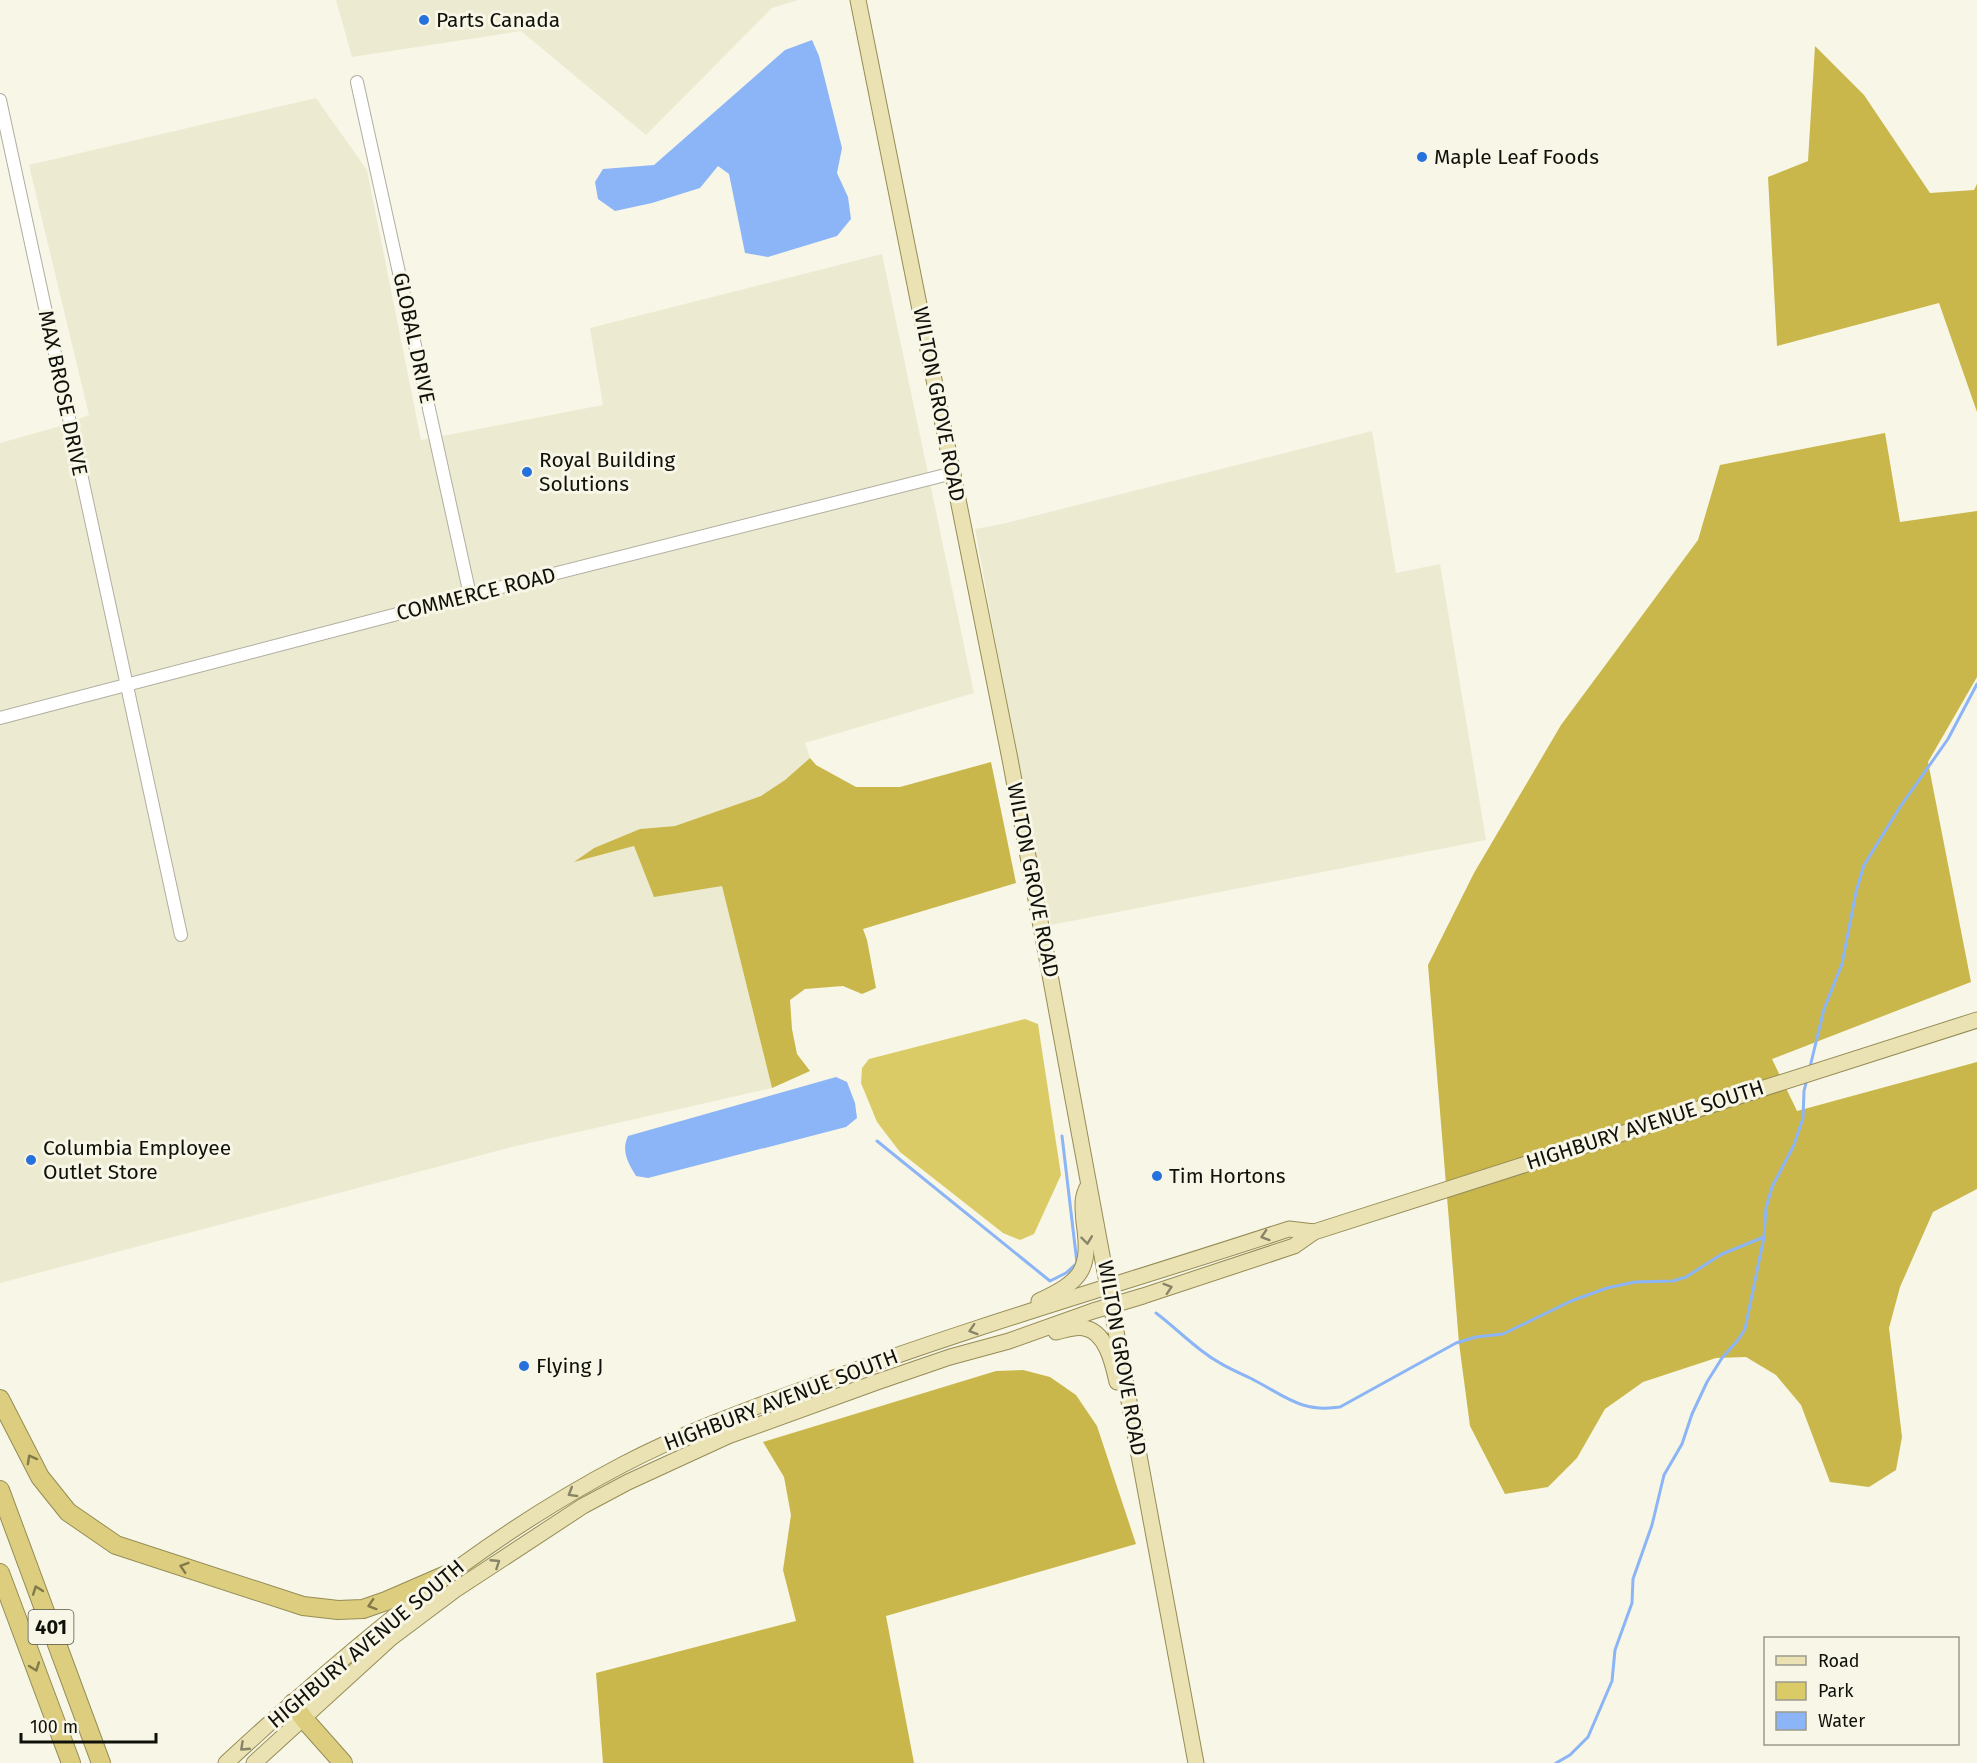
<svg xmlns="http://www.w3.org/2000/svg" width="1977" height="1763" font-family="'Fira Sans',sans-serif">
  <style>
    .built { fill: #edead2 }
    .green { fill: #dbcb66 }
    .forest { fill: #c9b74b }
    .water { fill: #8bb5f6 }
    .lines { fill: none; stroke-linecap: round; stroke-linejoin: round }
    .stream { stroke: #8bb5f6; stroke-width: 3 }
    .minor-casing { stroke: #b0ae9f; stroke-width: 14 }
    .major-casing { stroke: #958c56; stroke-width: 17 }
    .highway-casing { stroke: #958c56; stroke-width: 20 }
    .minor { stroke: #fff; stroke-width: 12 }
    .major { stroke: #eae2b2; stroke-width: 15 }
    .highway { stroke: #dcce7e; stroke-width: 18 }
    .oneway { stroke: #888467 }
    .oneway2 { stroke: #81794a }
    .poi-dot { fill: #2771dd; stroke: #f8f6e6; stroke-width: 2 }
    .labels { text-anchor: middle; stroke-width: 6; stroke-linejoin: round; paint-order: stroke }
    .shield { fill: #f8f6e6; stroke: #56564d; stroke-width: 1.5 }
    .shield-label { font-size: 20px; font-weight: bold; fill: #11110b }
    .poi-label { font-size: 21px; fill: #11110b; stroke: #f8f6e6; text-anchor: start }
    .street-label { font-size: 21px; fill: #11110b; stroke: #f8f6e6 }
  </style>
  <rect width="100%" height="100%" fill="#f8f6e6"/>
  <g class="built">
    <path d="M336 0H798L772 8 646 135 521 31 352 57Z"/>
    <path d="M316 98 367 170 421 440 603 405 590 328 882 254 974 693 805 743 810 758 785 780 761 796 675 826 640 829 594 848 576 861 634 846 654 896 722 885 772 1088 516 1146 0 1283V443L57 427 89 415 29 165Z"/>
    <path d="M1372 431 1396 573 1440 564 1486 840 1051 925 1022 786 975 529 1002 524Z"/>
  </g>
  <path class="green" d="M1025 1019 1038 1024 1061 1175 1034 1234 1020 1240 1003 1233 900 1152 877 1122 861 1083 862 1068 869 1059Z"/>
  <g class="forest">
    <path d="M1815 46 1864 95 1930 193 1974 190 1977 184V412L1939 303 1777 346 1768 177 1808 161Z"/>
    <path d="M1885 433 1900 522 1977 511V677L1928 762 1971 982 1772 1059 1797 1111 1977 1062V1189L1933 1212 1900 1287 1889 1328 1902 1437 1896 1470 1869 1487 1830 1482 1801 1405 1776 1375 1746 1357 1716 1358 1643 1382 1605 1409 1577 1458 1548 1487 1505 1494 1470 1426 1459 1343 1428 965 1474 873 1561 725 1698 540 1720 465Z"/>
    <path d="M810 758 816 765 856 787H900L991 762 1016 883 863 929 867 940 876 988 862 994 843 986 805 989 790 1000 792 1029 797 1054 810 1071 772 1088 722 886 654 897 634 846 574 862 594 848 640 829 675 826 761 796 785 780Z"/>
    <path d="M1023 1370 1050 1377 1076 1395 1097 1426 1136 1544 886 1616 914 1763H603L596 1673 796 1621 783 1570 791 1515 784 1477 763 1442 996 1371Z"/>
  </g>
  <g class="water">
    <path d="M812 40 819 56 842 148 837 173 848 197 851 219 837 236 768 257 745 253 729 174 718 166 700 188 652 203 615 211 598 199 595 182 603 169 654 165 785 50Z"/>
    <path d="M836 1077 847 1082 855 1103 857 1118 846 1127 648 1178 636 1176C628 1163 621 1151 628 1136Z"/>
  </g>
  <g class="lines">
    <g class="stream">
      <path d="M1810 1067 1824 1009 1842 964 1856 892 1864 865 1900 807 1948 739 1977 684"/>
      <path d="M877 1141 1050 1281 1066 1273 1077 1263 1062 1136"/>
      <path d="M1156 1313C1172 1325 1186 1339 1202 1351 1217 1363 1233 1370 1250 1378 1284 1395 1300 1413 1340 1407L1456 1343 1476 1337 1503 1334 1571 1301 1607 1288 1635 1282 1673 1281 1686 1277 1722 1254 1764 1237"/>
      <path d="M1556 1763 1570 1755 1588 1737 1612 1681 1615 1650 1632 1603 1633 1579 1652 1525 1664 1475 1682 1444 1692 1414 1707 1382 1722 1358 1738 1340 1745 1329 1764 1237 1766 1208 1772 1187 1794 1145 1803 1118 1804 1091 1807 1079"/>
    </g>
    <defs>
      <g id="minor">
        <path d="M357 82 470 595"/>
        <path d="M0 100 181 935"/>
        <path d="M0 718 470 595 953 473"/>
      </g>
      <g id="major">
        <path d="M858 0 1010 759 1196 1763"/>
        <path d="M1039 1301C1082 1281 1091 1270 1084 1222 1083 1208 1081 1198 1088 1186"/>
        <path d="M1056 1332C1065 1330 1075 1326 1084 1328 1106 1331 1113 1364 1117 1382"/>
        <path d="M226 1763C347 1651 475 1542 622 1465 687 1431 755 1407 823 1382 976 1325 1134 1280 1289 1229L1314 1232"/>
        <path d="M254 1763 391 1638 455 1590 583 1506 628 1482 728 1436 877 1382 950 1357 1009 1341 1093 1311 1143 1296 1294 1246 1314 1232 1977 1020"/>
      </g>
      <g id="highway">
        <path d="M0 1399 40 1477 68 1512 116 1545 303 1606 338 1610 363 1609 386 1601 446 1575"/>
        <path d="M0 1490 101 1763"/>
        <path d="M0 1573 71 1763"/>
        <path d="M293 1703 304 1719 343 1763"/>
      </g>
    </defs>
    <use href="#minor" class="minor-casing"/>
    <use href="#major" class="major-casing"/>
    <use href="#highway" class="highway-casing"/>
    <use href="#minor" class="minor"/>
    <use href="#major" class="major"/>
    <use href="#highway" class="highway"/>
  </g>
  <defs><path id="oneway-chevron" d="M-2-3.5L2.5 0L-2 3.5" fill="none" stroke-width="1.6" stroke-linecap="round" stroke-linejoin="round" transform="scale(1.5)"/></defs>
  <g class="oneway">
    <use href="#oneway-chevron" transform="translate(1265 1236) rotate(162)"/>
    <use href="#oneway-chevron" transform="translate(1087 1240) rotate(83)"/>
    <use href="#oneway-chevron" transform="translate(1168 1288) rotate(-18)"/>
    <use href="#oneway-chevron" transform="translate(973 1330) rotate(162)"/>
    <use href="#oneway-chevron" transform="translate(572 1493) rotate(149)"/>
    <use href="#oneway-chevron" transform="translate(496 1563) rotate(-33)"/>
    <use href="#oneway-chevron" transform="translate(244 1747) rotate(137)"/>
  </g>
  <g class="oneway2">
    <use href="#oneway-chevron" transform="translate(31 1459) rotate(-119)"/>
    <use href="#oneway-chevron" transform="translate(184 1567) rotate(-162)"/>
    <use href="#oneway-chevron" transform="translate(37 1590) rotate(-110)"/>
    <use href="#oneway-chevron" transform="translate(372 1605) rotate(162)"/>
    <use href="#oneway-chevron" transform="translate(35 1667) rotate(70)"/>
  </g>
  <g class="poi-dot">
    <circle cx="424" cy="20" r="6"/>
    <circle cx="1422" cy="157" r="6"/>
    <circle cx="527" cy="472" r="6"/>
    <circle cx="31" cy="1160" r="6"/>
    <circle cx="1157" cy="1176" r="6"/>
    <circle cx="524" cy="1366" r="6"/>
  </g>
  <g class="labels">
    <rect class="shield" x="28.5" y="1610" width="45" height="34" rx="4.5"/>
    <g class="shield-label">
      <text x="51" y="1634">401</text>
    </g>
    <g class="poi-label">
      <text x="436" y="27">Parts Canada</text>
      <text x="1434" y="164">Maple Leaf Foods</text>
      <text x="539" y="467">Royal Building<tspan x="539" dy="24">Solutions</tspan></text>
      <text x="43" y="1155">Columbia Employee<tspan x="43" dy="24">Outlet Store</tspan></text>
      <text x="1169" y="1183">Tim Hortons</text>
      <text x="536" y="1373">Flying J</text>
    </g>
    <g class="street-label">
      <text transform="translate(414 338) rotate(78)" y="7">GLOBAL DRIVE</text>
      <text transform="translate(63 393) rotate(78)" y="7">MAX BROSE DRIVE</text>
      <text transform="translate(939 404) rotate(79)" y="7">WILTON GROVE ROAD</text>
      <text transform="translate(476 594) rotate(-14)" y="7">COMMERCE ROAD</text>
      <text transform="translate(1033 880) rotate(79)" y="7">WILTON GROVE ROAD</text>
      <text transform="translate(1645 1125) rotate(-18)" y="7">HIGHBURY AVENUE SOUTH</text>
      <text transform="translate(1122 1358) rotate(80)" y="7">WILTON GROVE ROAD</text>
      <text transform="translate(781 1400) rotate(-21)" y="7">HIGHBURY AVENUE SOUTH</text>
      <text transform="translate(366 1644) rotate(-40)" y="7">HIGHBURY AVENUE SOUTH</text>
    </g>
  </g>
  <rect x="1764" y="1637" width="195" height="108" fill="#f8f6e6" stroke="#9c9a8e" stroke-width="1.5"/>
  <rect x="1776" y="1656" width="30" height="9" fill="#eae2b2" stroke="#9c9a8e" stroke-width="1.5"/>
  <text x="1818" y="1667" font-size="18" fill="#11110b">Road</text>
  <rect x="1776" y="1682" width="30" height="18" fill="#dbcb66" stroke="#9c9a8e" stroke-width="1.5"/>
  <text x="1818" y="1697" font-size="18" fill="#11110b">Park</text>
  <rect x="1776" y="1712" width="30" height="18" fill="#8bb5f6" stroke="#9c9a8e" stroke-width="1.5"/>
  <text x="1818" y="1727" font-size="18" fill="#11110b">Water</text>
  <path d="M21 1733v9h135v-9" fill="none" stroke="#11110b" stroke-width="3"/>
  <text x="30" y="1733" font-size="18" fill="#11110b" stroke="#f8f6e6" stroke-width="4.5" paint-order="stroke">100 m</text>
</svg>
